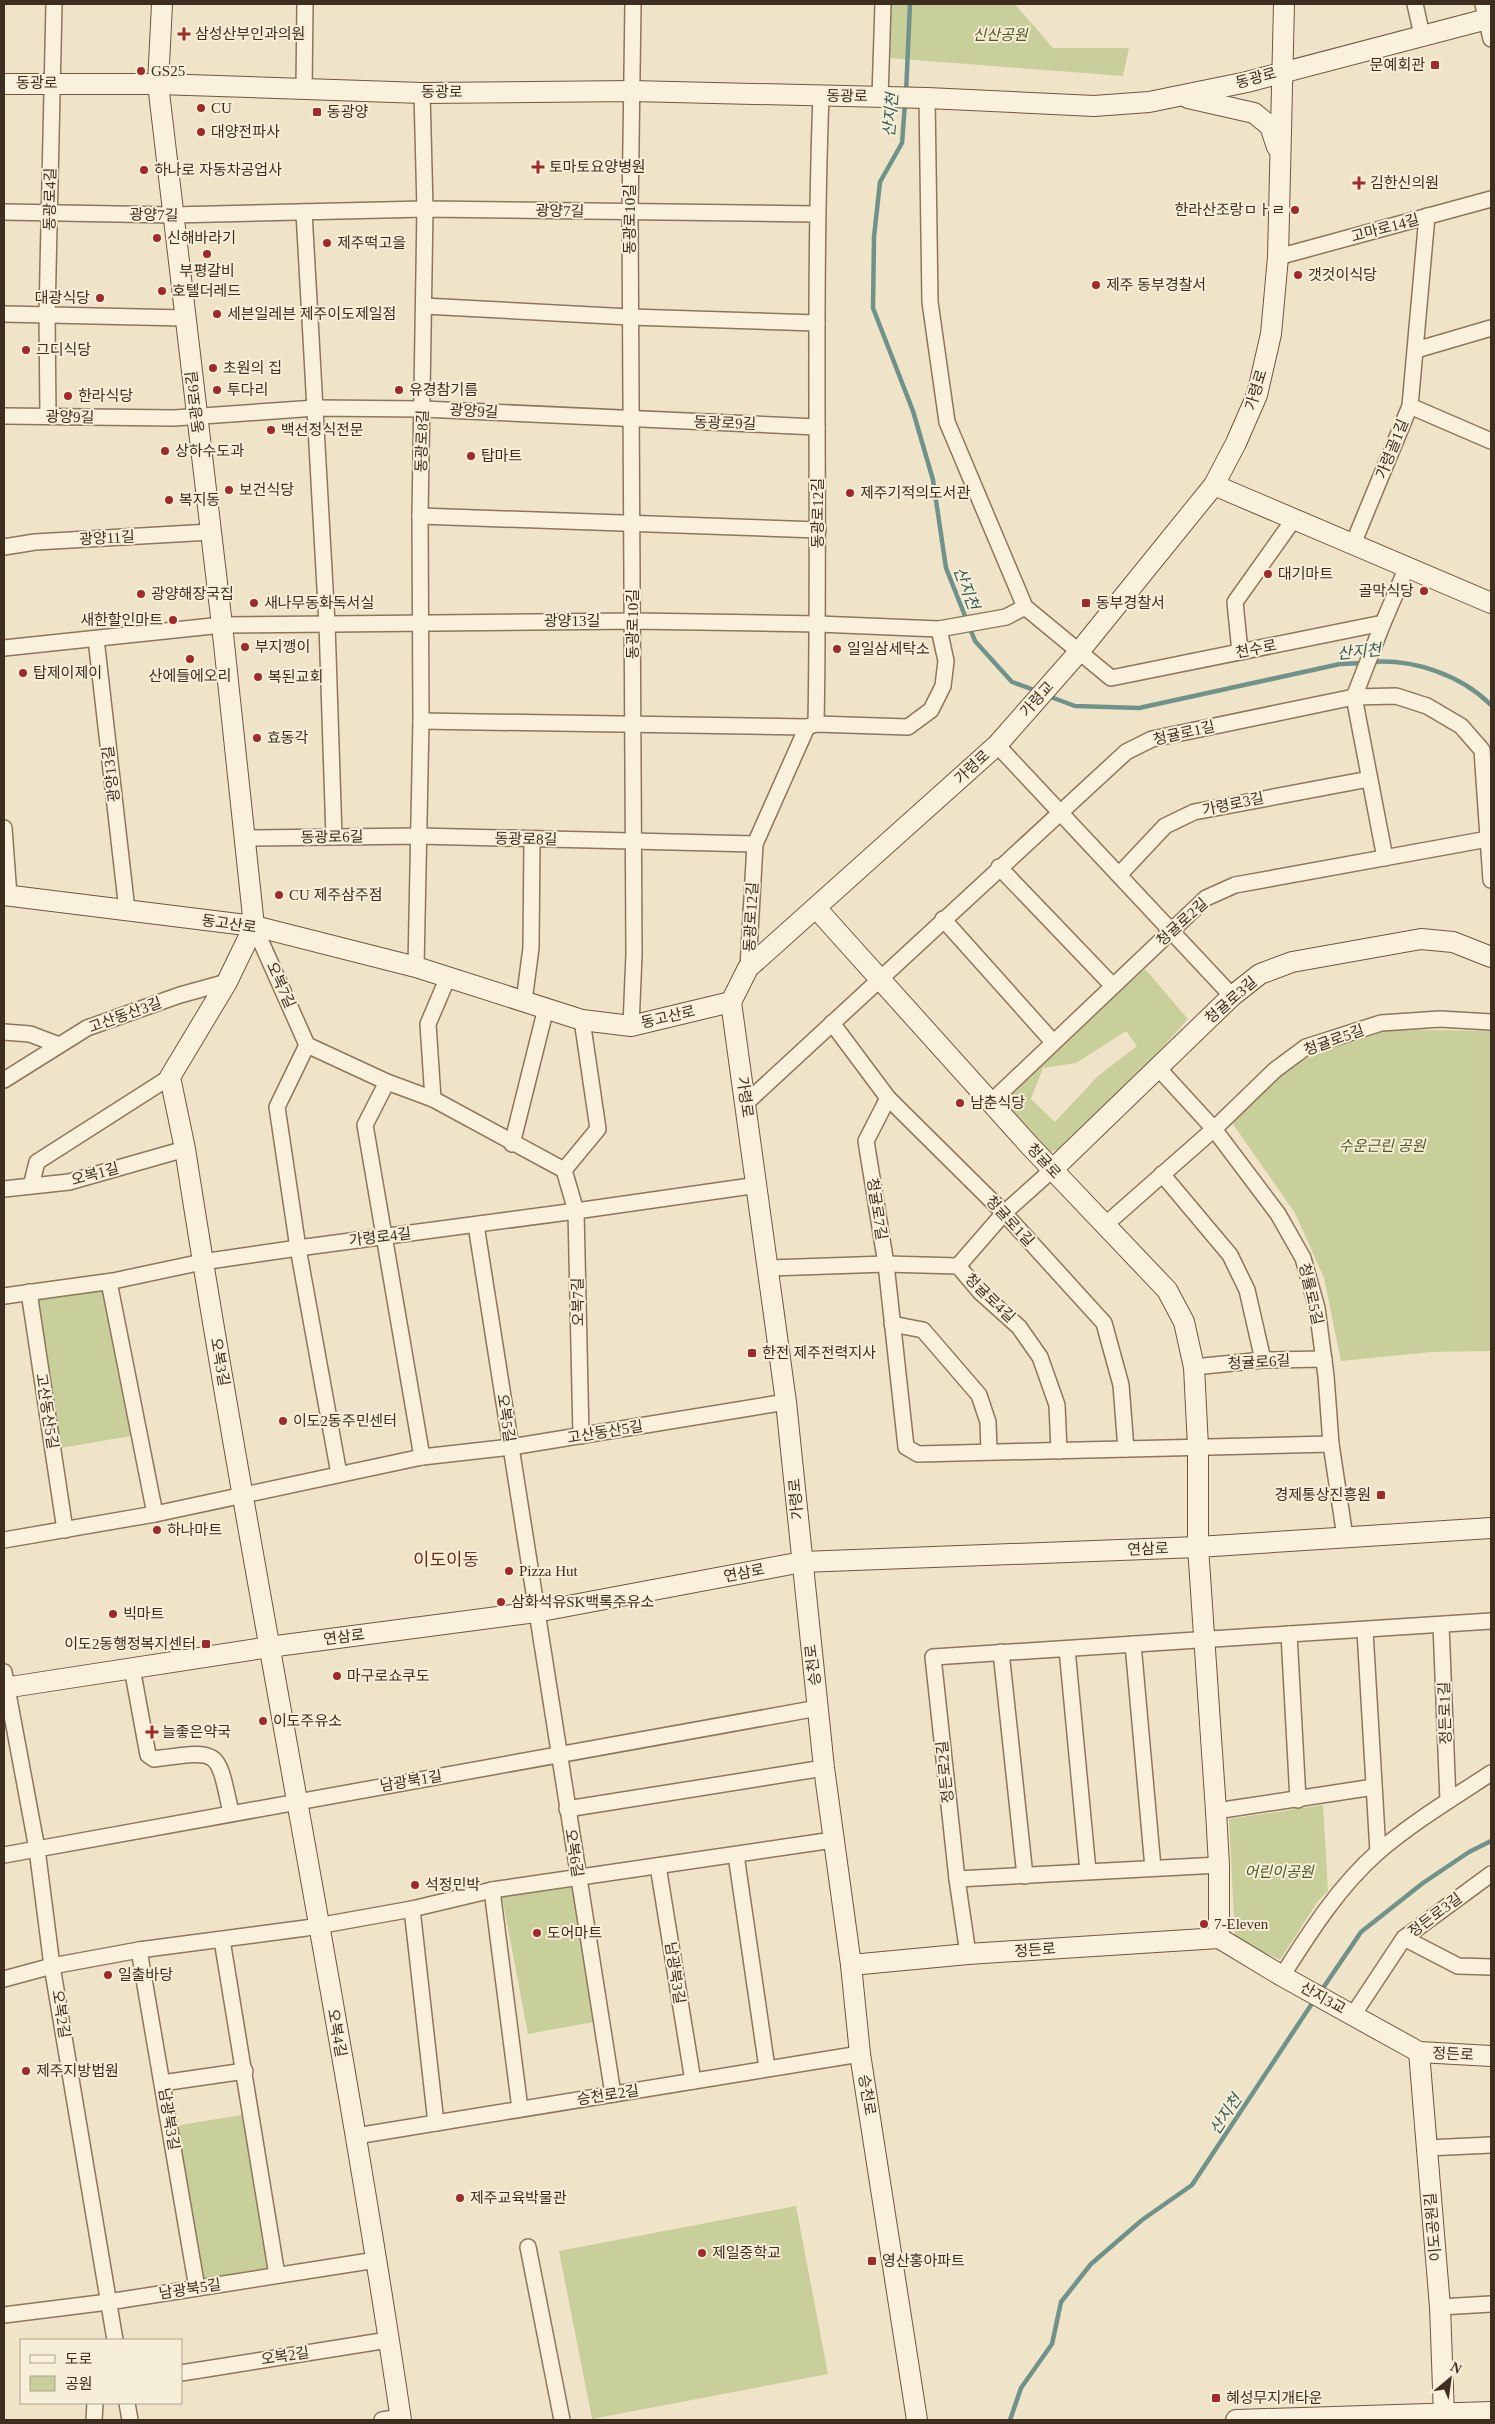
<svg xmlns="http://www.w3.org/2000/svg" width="1495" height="2424" font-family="'Times New Roman','Noto Sans KR',serif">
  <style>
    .green { fill: #c9cf9b; fill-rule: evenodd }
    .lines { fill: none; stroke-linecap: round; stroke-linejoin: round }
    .stream { stroke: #6f938a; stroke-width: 4.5 }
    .street-casing { stroke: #8d765c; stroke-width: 18 }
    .secondary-casing { stroke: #6f573f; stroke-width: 22 }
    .street { stroke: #faf1dc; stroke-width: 15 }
    .secondary { stroke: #faf1dc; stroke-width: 20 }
    .poi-dot { fill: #9e2a2b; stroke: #f7eed8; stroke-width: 2 }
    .labels { text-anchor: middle; stroke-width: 4; stroke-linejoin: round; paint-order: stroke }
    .poi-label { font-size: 15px; fill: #3d2e20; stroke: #f7eed8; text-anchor: start }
    .park-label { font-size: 15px; font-style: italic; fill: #4d5a26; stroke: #f7eed8 }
    .street-label { font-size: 15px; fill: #3d2e20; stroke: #f7eed8 }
    .water-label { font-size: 16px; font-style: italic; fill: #2f5d5a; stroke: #f7eed8 }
    .quarter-label { font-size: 18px; fill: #6b2e1e; stroke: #f7eed8 }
  </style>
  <rect width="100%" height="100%" fill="#f0e4c8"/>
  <g class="green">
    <path d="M890 4H1015L1053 48H1129L1123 76 889 58Z"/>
    <path d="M1145 969 1188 1019 1155 1056 1058 1149 1047 1154 1000 1103 1011 1089ZM1126 1031 1137 1046 1098 1076 1055 1122 1031 1099 1043 1068 1076 1063Z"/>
    <path d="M1382 1029 1491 1031V1351L1432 1352 1341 1361 1324 1278 1295 1213 1230 1120 1298 1062Z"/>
    <path d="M106 1289 131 1436 61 1448 36 1300Z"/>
    <path d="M1323 1805 1328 1891 1318 1901 1280 1960 1235 1938 1229 1819Z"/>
    <path d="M574 1884 599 2021 528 2034 502 1897Z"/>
    <path d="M242 2115 269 2270 201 2282 174 2126Z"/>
    <path d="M796 2206 828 2374 592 2419 559 2251Z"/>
  </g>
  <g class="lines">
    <g class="stream">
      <path d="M906 93 910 4"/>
      <path d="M905 103 902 143 880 182 874 237 873 308 913 411 933 480 946 568 975 641 1012 682 1037 691"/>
      <path d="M1372 662C1414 659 1461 675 1491 705"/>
      <path d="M1048 696 1075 706 1139 708 1340 664 1364 663"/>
      <path d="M1321 1991 1361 1932 1423 1883 1469 1852 1491 1841"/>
      <path d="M1010 2420 1021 2388 1052 2344 1061 2302 1091 2264 1142 2220 1192 2185 1315 1999"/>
    </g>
    <defs>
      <g id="street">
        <path d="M1415 4 1422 35"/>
        <path d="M1483 4 1491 39"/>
        <path d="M304 89 305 4"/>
        <path d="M880 97 883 4"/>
        <path d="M927 98 930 302 947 422 1025 607 1111 678 1383 623 1407 567"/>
        <path d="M4 212 173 215 425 209 816 214"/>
        <path d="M304 212 327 624 334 837"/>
        <path d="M1278 257 1491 199"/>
        <path d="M424 306 630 317 817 323"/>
        <path d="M4 314 185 318"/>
        <path d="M1416 350 1491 328"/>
        <path d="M1410 406 1491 441"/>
        <path d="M4 416 174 418 316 408 423 409 817 427"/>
        <path d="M48 416 47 315 54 4"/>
        <path d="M420 516 818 530"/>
        <path d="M1353 544 1410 406 1427 216"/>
        <path d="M4 547 35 542 211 532"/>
        <path d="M1383 623 1354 697 1385 858"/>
        <path d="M96 639 127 910"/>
        <path d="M4 648 222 625 634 621 818 624 939 629 1006 617 1025 607"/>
        <path d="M1240 652 1235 602 1294 519"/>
        <path d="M421 721 807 727 816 724 908 727 931 710 943 686 946 661 939 629"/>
        <path d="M816 724C820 515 813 305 821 96"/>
        <path d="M997 745 1232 996"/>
        <path d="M4 828 9 896"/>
        <path d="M245 838 419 836 755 844"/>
        <path d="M999 867 1113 986"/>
        <path d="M1119 875 1165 826 1194 812 1369 779"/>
        <path d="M943 919 1053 1042"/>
        <path d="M254 926 307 1045 277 1107 298 1248 339 1474"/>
        <path d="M416 967 421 721 420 516 425 209 422 93"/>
        <path d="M748 968 755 844 807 727"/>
        <path d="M524 1001 531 948 532 839"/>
        <path d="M832 1023 888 1098 1004 1213 1104 1323 1121 1385 1126 1449"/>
        <path d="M631 1026 634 954 630 212 633 4"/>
        <path d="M4 1032 30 1034 59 1045"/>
        <path d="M307 1045 387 1082 433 1099 564 1170 598 1129 582 1020"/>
        <path d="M1159 1069 1214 1129 1278 1214 1303 1258 1317 1308 1326 1376 1331 1444 1345 1537"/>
        <path d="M4 1080 87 1028 180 995 227 982"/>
        <path d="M387 1082 365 1125 422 1457"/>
        <path d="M888 1098 866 1141 886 1264 906 1447 918 1454 1331 1444"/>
        <path d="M433 1099 428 1024 448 977"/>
        <path d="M746 1103 1126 752 1152 739 1354 697 1396 696 1427 706 1461 726 1482 750 1491 880"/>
        <path d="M990 1103 1206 898 1235 885 1488 839"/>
        <path d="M512 1144 546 1008"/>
        <path d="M564 1170 576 1211 581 1436"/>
        <path d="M1162 1174 1230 1255 1247 1290 1263 1360"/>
        <path d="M31 1186 37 1162 170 1077"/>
        <path d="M4 1189 69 1182 185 1149"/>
        <path d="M476 1225 613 2094"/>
        <path d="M1105 1225 1214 1129 1275 1070 1306 1047 1381 1023 1440 1019 1491 1022"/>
        <path d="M958 1266 1004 1213 1052 1170"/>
        <path d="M770 1268 886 1264 958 1266 980 1292 1019 1327 1040 1357 1057 1405 1059 1451"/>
        <path d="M109 1282 155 1514"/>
        <path d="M29 1292 65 1530"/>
        <path d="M4 1296 113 1281 202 1262 298 1248 576 1211 758 1185"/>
        <path d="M892 1324 923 1330 979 1395 988 1422 989 1452"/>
        <path d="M1194 1367 1263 1360 1324 1359"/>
        <path d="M4 1540 155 1514 422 1457 511 1447 786 1402"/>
        <path d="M1441 1625 1448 1801"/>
        <path d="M1365 1631 1378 1852"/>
        <path d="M1289 1634 1298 1800"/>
        <path d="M1133 1644 1153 1868"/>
        <path d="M1067 1649 1088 1871"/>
        <path d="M1001 1652 1025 1876"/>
        <path d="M132 1668 148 1755 154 1759C221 1750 217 1748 231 1813"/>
        <path d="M4 1672 37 1849 52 1966 115 2340"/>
        <path d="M567 1809 824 1768"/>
        <path d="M1216 1811 1374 1787"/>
        <path d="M4 1855 818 1708"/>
        <path d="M736 1855 767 2068"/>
        <path d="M658 1866 693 2081"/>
        <path d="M957 1879 1219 1865"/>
        <path d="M492 1890 520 2109"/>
        <path d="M412 1909 436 2123"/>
        <path d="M1404 1938 1458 1966 1491 1967"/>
        <path d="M222 1940 277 2275"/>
        <path d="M139 1950 197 2288"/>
        <path d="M968 1954 957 1879 933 1657 1491 1621"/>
        <path d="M1282 1976C1310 1932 1339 1886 1378 1852 1413 1822 1453 1798 1491 1773"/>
        <path d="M4 1979 52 1966 139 1950 306 1928 412 1909 492 1890 833 1840"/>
        <path d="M1353 2015 1404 1938 1491 1874"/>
        <path d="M162 2083 245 2071"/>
        <path d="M356 2136 860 2054"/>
        <path d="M1427 2148 1491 2145"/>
        <path d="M528 2247 562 2420"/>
        <path d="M1440 2307 1491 2304"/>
        <path d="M4 2315 108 2302 376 2260"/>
        <path d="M181 2373 388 2340"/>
        <path d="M127 2403 130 2420"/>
        <path d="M94 2420 95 2403"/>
        <path d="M382 2420 401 2417"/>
      </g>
      <g id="secondary">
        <path d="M162 4 158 84 222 625 254 926 227 982 170 1077 185 1149C251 1574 338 1995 401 2420"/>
        <path d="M4 84H158L422 93 632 91 927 98 1094 106 1149 102 1247 82 1491 18"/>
        <path d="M1188 98 1254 113 1270 126 1277 147"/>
        <path d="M1214 485 1491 603"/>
        <path d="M4 895 254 926 416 967 582 1020 631 1026 731 1002"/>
        <path d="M816 908 1030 1146 1167 1290 1184 1322 1194 1367 1198 1447V1547L1216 1811 1219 1865V1938L1282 1976 1419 2052 1491 2056"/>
        <path d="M1052 1170 1232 996 1260 974 1292 962 1421 939 1453 942 1491 957"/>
        <path d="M4 1688 269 1647 536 1612 802 1562 1198 1547 1491 1528"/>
        <path d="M851 1965 968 1954 1219 1938"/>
        <path d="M1419 2052 1440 2307 1444 2415"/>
        <path d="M917 2420 860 2054 851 1965 824 1768 786 1402 731 1002 748 968 997 745 1078 653 1214 485 1236 443 1257 395 1271 334 1278 257 1284 4"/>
        <path d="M1236 2420 1491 2412"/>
      </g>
    </defs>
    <use href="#street" class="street-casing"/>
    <use href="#secondary" class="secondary-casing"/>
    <use href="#street" class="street"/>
    <use href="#secondary" class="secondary"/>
  </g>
  <g class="poi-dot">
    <path d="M181.5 26.5h5v5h5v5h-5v5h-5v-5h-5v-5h5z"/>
    <rect x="1430" y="60" width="10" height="10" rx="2.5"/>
    <circle cx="141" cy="71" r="5"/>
    <circle cx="201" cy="108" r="5"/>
    <rect x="312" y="107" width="10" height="10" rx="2.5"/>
    <circle cx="201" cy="132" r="5"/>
    <path d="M535.5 159.5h5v5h5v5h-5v5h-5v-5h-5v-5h5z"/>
    <circle cx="144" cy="170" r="5"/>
    <path d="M1356.5 175.5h5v5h5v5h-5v5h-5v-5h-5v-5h5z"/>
    <circle cx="1295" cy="210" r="5"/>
    <circle cx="157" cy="238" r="5"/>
    <circle cx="327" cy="243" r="5"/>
    <circle cx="207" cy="254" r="5"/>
    <circle cx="1298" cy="275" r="5"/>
    <circle cx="1096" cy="285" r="5"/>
    <circle cx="162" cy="291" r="5"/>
    <circle cx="100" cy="298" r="5"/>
    <circle cx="217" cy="314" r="5"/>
    <circle cx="26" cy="350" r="5"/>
    <circle cx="213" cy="368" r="5"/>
    <circle cx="217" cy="390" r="5"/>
    <circle cx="399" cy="390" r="5"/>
    <circle cx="68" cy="396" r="5"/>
    <circle cx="271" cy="430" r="5"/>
    <circle cx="165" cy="451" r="5"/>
    <circle cx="471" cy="456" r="5"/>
    <circle cx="229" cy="490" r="5"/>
    <circle cx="850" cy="493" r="5"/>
    <circle cx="169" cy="500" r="5"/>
    <circle cx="1268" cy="574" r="5"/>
    <circle cx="1424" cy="591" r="5"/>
    <circle cx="141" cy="594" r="5"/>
    <circle cx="254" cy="603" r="5"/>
    <rect x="1081" y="598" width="10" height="10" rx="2.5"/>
    <circle cx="173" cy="620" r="5"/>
    <circle cx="245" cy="647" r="5"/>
    <circle cx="837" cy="649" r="5"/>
    <circle cx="190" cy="659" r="5"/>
    <circle cx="23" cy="673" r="5"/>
    <circle cx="258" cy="677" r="5"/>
    <circle cx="257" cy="738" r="5"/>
    <circle cx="279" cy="895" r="5"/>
    <circle cx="960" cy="1103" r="5"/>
    <rect x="747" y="1348" width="10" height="10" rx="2.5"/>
    <circle cx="283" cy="1421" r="5"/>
    <rect x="1376" y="1490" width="10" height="10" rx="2.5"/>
    <circle cx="157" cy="1530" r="5"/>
    <circle cx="509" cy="1571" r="5"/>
    <circle cx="501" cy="1602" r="5"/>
    <circle cx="113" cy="1614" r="5"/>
    <rect x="201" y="1639" width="10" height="10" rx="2.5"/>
    <circle cx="337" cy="1676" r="5"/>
    <circle cx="263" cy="1721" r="5"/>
    <path d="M149.5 1724.5h5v5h5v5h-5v5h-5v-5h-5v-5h5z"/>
    <circle cx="415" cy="1885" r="5"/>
    <circle cx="1204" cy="1924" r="5"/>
    <circle cx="537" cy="1933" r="5"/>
    <circle cx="108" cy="1975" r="5"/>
    <circle cx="26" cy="2071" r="5"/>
    <circle cx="460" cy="2198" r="5"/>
    <circle cx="702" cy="2253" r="5"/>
    <rect x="867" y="2256" width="10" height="10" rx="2.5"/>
    <rect x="1211" y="2393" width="10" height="10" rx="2.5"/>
  </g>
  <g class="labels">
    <g class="poi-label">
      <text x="195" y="39">삼성산부인과의원</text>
      <text x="1425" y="70" text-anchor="end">문예회관</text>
      <text x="151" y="76">GS25</text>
      <text x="211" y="113">CU</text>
      <text x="327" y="117">동광양</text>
      <text x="211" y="137">대양전파사</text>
      <text x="549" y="172">토마토요양병원</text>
      <text x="154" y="175">하나로 자동차공업사</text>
      <text x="1370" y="188">김한신의원</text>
      <text x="1285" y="215" text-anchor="end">한라산조랑ㅁㅏㄹ</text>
      <text x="167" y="243">신해바라기</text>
      <text x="337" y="248">제주떡고을</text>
      <text x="207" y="276" text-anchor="middle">부평갈비</text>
      <text x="1308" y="280">갯것이식당</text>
      <text x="1106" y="290">제주 동부경찰서</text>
      <text x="172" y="296">호텔더레드</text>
      <text x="90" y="303" text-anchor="end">대광식당</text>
      <text x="227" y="319">세븐일레븐 제주이도제일점</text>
      <text x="36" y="355">그디식당</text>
      <text x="223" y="373">초원의 집</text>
      <text x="227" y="395">투다리</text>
      <text x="409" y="395">유경참기름</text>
      <text x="78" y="401">한라식당</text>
      <text x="281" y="435">백선정식전문</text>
      <text x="175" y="456">상하수도과</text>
      <text x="481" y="461">탑마트</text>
      <text x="239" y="495">보건식당</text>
      <text x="860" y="498">제주기적의도서관</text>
      <text x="179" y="505">복지동</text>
      <text x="1278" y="579">대기마트</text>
      <text x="1414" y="596" text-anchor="end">골막식당</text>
      <text x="151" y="599">광양해장국집</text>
      <text x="264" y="608">새나무동화독서실</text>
      <text x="1096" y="608">동부경찰서</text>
      <text x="163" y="625" text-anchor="end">새한할인마트</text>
      <text x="255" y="652">부지깽이</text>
      <text x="847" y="654">일일삼세탁소</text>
      <text x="33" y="678">탑제이제이</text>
      <text x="190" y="681" text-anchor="middle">산에들에오리</text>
      <text x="268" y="682">복된교회</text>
      <text x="267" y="743">효동각</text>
      <text x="289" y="900">CU 제주삼주점</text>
      <text x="970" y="1108">남춘식당</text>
      <text x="762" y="1358">한전 제주전력지사</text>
      <text x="293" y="1426">이도2동주민센터</text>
      <text x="1371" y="1500" text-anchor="end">경제통상진흥원</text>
      <text x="167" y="1535">하나마트</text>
      <text x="519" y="1576">Pizza Hut</text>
      <text x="511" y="1607">삼화석유SK백록주유소</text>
      <text x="123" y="1619">빅마트</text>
      <text x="196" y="1649" text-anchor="end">이도2동행정복지센터</text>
      <text x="347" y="1681">마구로쇼쿠도</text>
      <text x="273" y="1726">이도주유소</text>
      <text x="162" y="1737">늘좋은약국</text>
      <text x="425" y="1890">석정민박</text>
      <text x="1214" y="1929">7-Eleven</text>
      <text x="547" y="1938">도어마트</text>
      <text x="118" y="1980">일출바당</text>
      <text x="36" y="2076">제주지방법원</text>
      <text x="470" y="2203">제주교육박물관</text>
      <text x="712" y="2258">제일중학교</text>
      <text x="882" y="2266">영산홍아파트</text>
      <text x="1226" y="2403">혜성무지개타운</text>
    </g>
    <g class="park-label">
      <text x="1000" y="40">신산공원</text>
      <text x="1382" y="1151">수운근린 공원</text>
      <text x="1279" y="1877">어린이공원</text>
    </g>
    <g class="street-label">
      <text transform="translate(1256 78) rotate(-15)" y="5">동광로</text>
      <text x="37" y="88">동광로</text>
      <text x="442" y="97">동광로</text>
      <text transform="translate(847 96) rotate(1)" y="5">동광로</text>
      <text transform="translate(50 199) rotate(-89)" y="5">동광로4길</text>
      <text transform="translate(560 211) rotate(1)" y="5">광양7길</text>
      <text transform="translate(154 215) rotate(1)" y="5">광양7길</text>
      <text transform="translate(630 219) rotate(-90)" y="5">동광로10길</text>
      <text transform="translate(1385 228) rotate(-15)" y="5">고마로14길</text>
      <text transform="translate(1256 390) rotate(-73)" y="5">가령로</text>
      <text transform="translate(195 402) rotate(-97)" y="5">동광로6길</text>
      <text transform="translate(474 411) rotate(3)" y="5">광양9길</text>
      <text transform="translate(70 417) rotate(1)" y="5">광양9길</text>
      <text transform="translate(725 423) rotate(2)" y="5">동광로9길</text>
      <text transform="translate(422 441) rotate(-88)" y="5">동광로8길</text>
      <text transform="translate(1392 449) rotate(-68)" y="5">가령골1길</text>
      <text transform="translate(818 513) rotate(-90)" y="5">동광로12길</text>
      <text transform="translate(107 538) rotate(-3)" y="5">광양11길</text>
      <text x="572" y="626">광양13길</text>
      <text transform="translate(633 624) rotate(-90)" y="5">동광로10길</text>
      <text transform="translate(1256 649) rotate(-11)" y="5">천수로</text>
      <text transform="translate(1037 699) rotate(-48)" y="5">가령교</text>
      <text transform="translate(1184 733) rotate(-13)" y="5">청귤로1길</text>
      <text transform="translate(972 767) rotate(-43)" y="5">가령로</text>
      <text transform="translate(111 774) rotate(-97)" y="5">광양13길</text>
      <text transform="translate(1233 804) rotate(-12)" y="5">가령로3길</text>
      <text transform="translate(332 837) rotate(-1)" y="5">동광로6길</text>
      <text transform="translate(526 839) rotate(1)" y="5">동광로8길</text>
      <text transform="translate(751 917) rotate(-87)" y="5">동광로12길</text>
      <text transform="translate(1182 922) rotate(-42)" y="5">청귤로2길</text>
      <text transform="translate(229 924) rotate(8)" y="5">동고산로</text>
      <text transform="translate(281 985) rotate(66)" y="5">오복7길</text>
      <text transform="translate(1231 1000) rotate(-41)" y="5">청귤로3길</text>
      <text transform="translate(125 1015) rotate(-20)" y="5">고산동산3길</text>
      <text transform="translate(668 1017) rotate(-13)" y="5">동고산로</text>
      <text transform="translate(1334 1040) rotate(-20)" y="5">청귤로5길</text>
      <text transform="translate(745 1097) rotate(82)" y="5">가령로</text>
      <text transform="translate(1044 1161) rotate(47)" y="5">청귤로</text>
      <text transform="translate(95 1174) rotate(-15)" y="5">오복1길</text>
      <text transform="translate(877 1209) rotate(81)" y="5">청귤로7길</text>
      <text transform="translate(1010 1221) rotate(47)" y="5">청귤로1길</text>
      <text transform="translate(380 1237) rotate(-7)" y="5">가령로4길</text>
      <text transform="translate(1311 1294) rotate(77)" y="5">청률로5길</text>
      <text transform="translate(990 1298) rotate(44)" y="5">청귤로4길</text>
      <text transform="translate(578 1302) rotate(-91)" y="5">오복7길</text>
      <text transform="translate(220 1362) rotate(80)" y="5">오복3길</text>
      <text transform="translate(1259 1362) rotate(-3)" y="5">청귤로6길</text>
      <text transform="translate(47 1411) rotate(81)" y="5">고산동산5길</text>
      <text transform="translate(506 1418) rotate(81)" y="5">오복5길</text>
      <text transform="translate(605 1432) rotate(-9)" y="5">고산동산5길</text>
      <text transform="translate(796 1499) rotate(-95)" y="5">가령로</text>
      <text transform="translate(1148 1549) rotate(-2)" y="5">연삼로</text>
      <text transform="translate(744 1573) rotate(-11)" y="5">연삼로</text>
      <text transform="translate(344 1637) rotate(-7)" y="5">연삼로</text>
      <text transform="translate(813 1665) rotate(-97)" y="5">승천로</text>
      <text transform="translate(1445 1713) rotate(-92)" y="5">정든로1길</text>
      <text transform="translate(945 1772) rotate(-96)" y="5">정든로2길</text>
      <text transform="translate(411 1781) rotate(-10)" y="5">남광북1길</text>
      <text transform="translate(574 1853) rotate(81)" y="5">오복6길</text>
      <text transform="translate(1435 1915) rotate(-37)" y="5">정든로3길</text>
      <text transform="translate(1035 1950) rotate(-4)" y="5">정든로</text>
      <text transform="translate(675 1973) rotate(81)" y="5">남광북3길</text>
      <text transform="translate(1323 1998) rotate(29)" y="5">산지3교</text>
      <text transform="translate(61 2014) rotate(81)" y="5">오복2길</text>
      <text transform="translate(337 2033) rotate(80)" y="5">오복4길</text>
      <text transform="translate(1453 2054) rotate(3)" y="5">정든로</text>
      <text transform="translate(608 2095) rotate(-9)" y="5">승천로2길</text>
      <text transform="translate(867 2095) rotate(81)" y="5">승천로</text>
      <text transform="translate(169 2119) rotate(80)" y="5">남광북3길</text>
      <text transform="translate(1433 2227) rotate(-95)" y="5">이도공원길</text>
      <text transform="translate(190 2289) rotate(-9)" y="5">남광북5길</text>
      <text transform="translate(285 2356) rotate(-9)" y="5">오복2길</text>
    </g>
    <g class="water-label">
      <text transform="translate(890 115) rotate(-85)" y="6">산지천</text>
      <text transform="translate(967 588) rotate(69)" y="6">산지천</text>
      <text transform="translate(1359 651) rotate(-5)" y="6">산지천</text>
      <text transform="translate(1225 2114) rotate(-56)" y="6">산지천</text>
    </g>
    <g class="quarter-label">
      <text x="446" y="1566">이도이동</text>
    </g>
  </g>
  <rect width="1495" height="2424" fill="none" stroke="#3d2e20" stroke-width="10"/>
  <rect x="20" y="2339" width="162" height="65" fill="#f7eed8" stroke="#ada18e"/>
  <rect x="30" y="2355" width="25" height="8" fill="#faf1dc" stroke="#ada18e"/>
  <text x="65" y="2364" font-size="15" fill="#3d2e20">도로</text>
  <rect x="30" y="2376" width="25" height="15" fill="#c9cf9b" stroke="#ada18e"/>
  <text x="65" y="2389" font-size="15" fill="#3d2e20">공원</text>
  <g transform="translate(1450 2379) rotate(29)" stroke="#f7eed8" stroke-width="4" paint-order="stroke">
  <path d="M0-4L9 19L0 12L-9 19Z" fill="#3d2e20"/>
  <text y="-8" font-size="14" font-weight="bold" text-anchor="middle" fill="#3d2e20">N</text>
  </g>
</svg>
